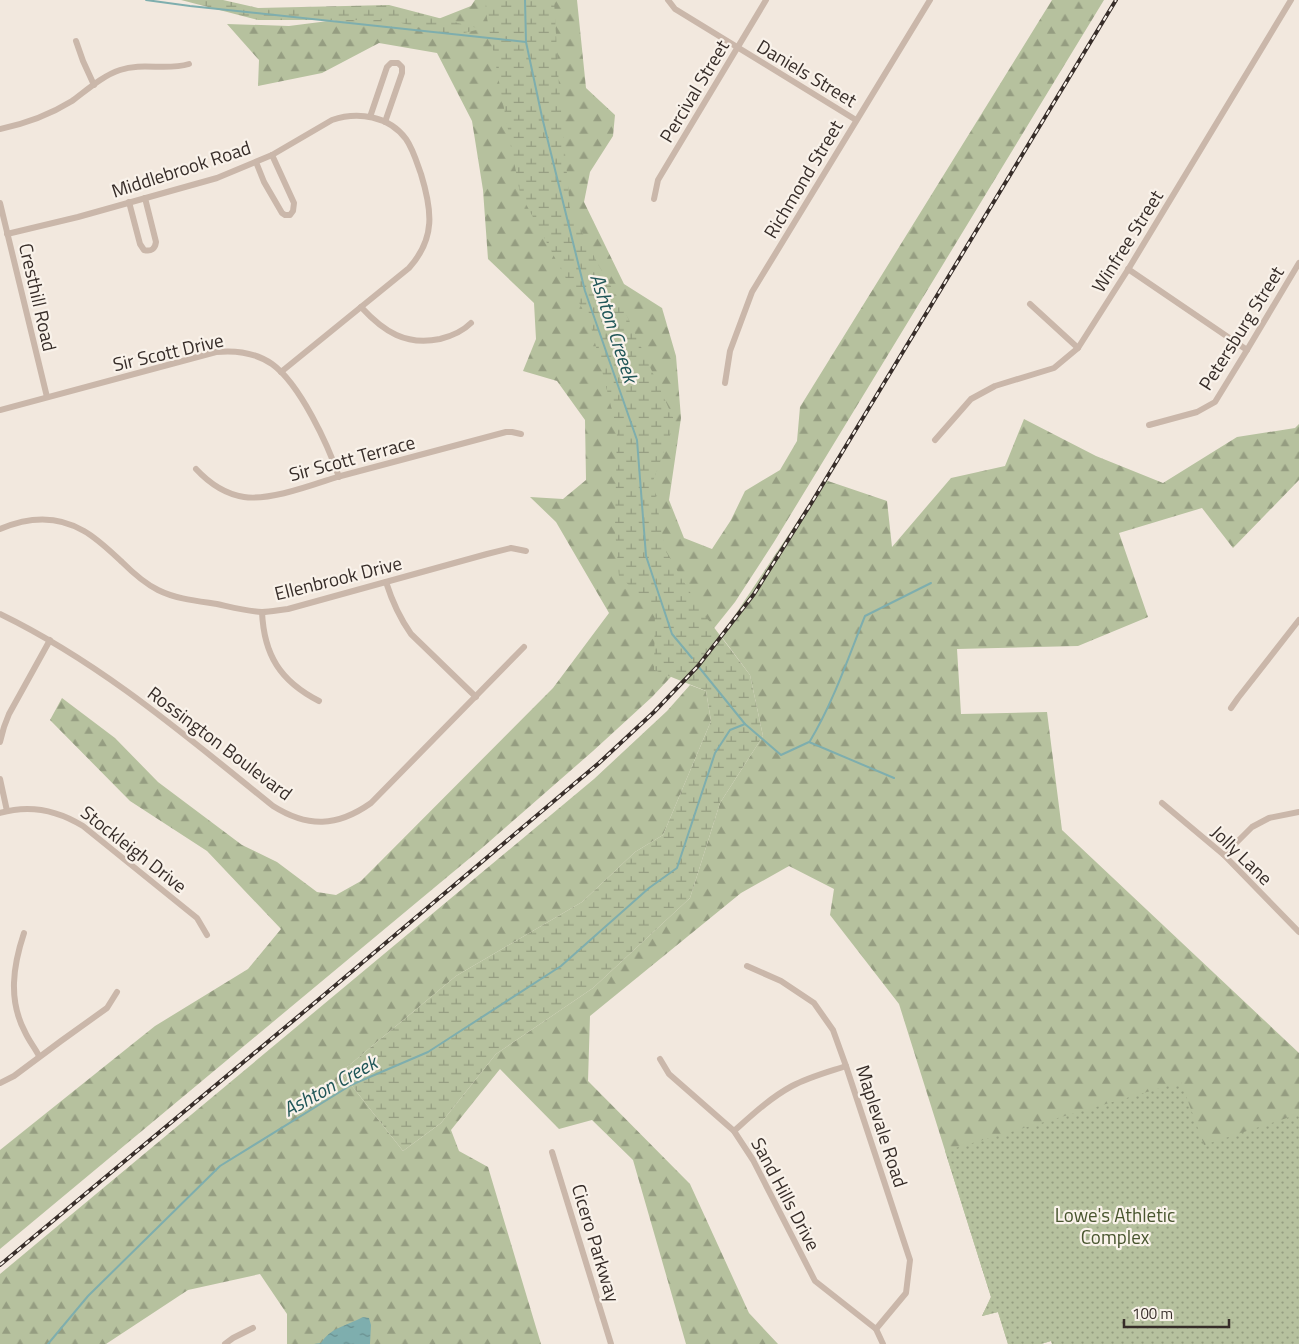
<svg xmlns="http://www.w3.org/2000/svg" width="1299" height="1344" font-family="'Titillium Web',sans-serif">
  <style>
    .forest { fill: url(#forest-firs) }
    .wetland { fill: url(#wetland-marsh) }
    .park { fill: url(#park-dots) }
    .water { fill: url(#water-ripples) }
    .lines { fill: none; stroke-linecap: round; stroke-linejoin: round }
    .stream { stroke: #7eaeae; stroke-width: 2 }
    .street { stroke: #cab7aa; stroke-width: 6 }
    .rail-casing { stroke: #372d29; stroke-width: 4 }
    .rail { stroke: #f9f2ea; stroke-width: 2; stroke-dasharray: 5.5; stroke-linecap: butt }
    .labels { text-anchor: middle; stroke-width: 4.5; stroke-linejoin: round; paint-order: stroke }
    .street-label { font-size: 19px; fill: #372d29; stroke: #f9f2ea }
    .park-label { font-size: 19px; fill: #48552e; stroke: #f9f2ea }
    .water-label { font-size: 20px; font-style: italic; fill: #205658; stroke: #f9f2ea }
  </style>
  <defs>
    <pattern id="forest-firs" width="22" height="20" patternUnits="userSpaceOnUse" patternTransform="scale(1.25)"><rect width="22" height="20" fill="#b6c19e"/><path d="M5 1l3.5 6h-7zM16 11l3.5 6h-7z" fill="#959d81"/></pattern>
    <pattern id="wetland-marsh" width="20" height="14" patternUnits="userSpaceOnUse" patternTransform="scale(1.25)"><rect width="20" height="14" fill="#b6c19e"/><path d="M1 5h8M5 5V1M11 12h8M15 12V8" fill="none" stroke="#959d81"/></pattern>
    <pattern id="park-dots" width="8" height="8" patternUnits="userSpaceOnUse" patternTransform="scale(1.25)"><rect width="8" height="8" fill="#b6c19e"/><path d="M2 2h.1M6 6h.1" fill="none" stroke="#959d81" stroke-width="1.8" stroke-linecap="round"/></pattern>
    <pattern id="water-ripples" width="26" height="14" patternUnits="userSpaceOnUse" patternTransform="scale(1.25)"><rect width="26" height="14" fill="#7eaeae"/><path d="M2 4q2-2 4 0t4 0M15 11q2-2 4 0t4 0" fill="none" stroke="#688e8e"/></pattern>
  </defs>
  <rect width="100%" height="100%" fill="#f2e8de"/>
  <g class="forest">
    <path d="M475 0H577L586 88 615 115 613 136 590 172 584 202 624 284 662 308 676 356 681 418 669 500 684 538 712 549 731 520 745 491 780 470 797 441 800 407 1052 0H1104L774 542 735 602 699 647 652 697 593 751 482 848 0 1249V1150L155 1026 248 969 281 929 207 851 130 801 50 720 62 698 115 738 158 782 242 845 277 862 317 892 336 895 361 881 553 688 609 613 556 522 530 497 563 499 586 480 585 420 557 381 523 371 536 339 534 303 488 259 483 190 472 121 437 53 379 43 322 73 258 86 259 60 227 24 289 26 391 13 428 23 471 6Z"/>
    <path d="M1024 419 1096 456 1163 483 1237 437 1295 428 1299 424V480L1233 548 1202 508 1119 533 1148 617 1078 646 957 649 961 714 1047 712 1062 830 1299 1053V1128L1052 1344 1051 1341 1041 1344H1008L998 1312 982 1316 991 1297 899 1004 830 915 834 889 789 866 741 893 590 1016 588 1081 690 1184 749 1313 778 1344H686L633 1160 592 1120 559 1129 500 1069 451 1130 459 1151 488 1167 541 1344H287V1314L260 1274 188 1290 106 1344H0V1274L594 779 667 711 690 685 706 691 711 721 663 835 635 852 582 902 456 976 341 1072 403 1151 441 1123 496 1054 593 988 690 898 720 803 763 736 750 675 721 636 825 480 887 501 892 547 951 478 1005 466Z"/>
  </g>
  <g class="wetland">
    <path d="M181 0H223L258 8 389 5 481 29 450 36 390 20H258Z"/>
    <path d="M485 0H554L559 86 570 208 599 266 622 305 675 422 653 481 665 550 700 609 750 675 763 736 720 803 690 898 593 988 496 1054 441 1123 403 1151 341 1072 456 976 582 902 635 852 663 835 711 721 706 691 654 670 655 609 619 576 615 530 617 430 590 323 520 193 487 18Z"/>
  </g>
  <path class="park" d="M1181 1082 1204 1145 1299 1114V1344H1052L1051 1341 1041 1344H1008L998 1312 982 1316 991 1297 945 1151Z"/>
  <path class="water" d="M363 1317 369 1318 371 1325 370 1344H314L321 1343C331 1327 347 1326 363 1317Z"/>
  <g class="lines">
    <g class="stream">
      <path d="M146 0 190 6 526 42"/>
      <path d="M525 0 526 42 542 117 585 291 637 440 646 556 672 634 692 658"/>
      <path d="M698 666 745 724 781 755 809 742 894 778"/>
      <path d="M810 741C833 703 848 658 865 616L931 583"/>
      <path d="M48 1344 88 1296 220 1166 351 1085 428 1052 561 966 649 888 677 868 715 753 730 730 745 724"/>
    </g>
    <g class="street">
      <path d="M668 0 675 9 856 120"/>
      <path d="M76 41 83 61 94 85"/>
      <path d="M370 117 387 67 391 63H398L402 67V73L385 122"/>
      <path d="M0 129C24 124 51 114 72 101 87 90 102 76 120 70 143 62 166 71 189 64"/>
      <path d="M256 162 264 182 282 213 285 215H290L293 211 294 203 272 155"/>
      <path d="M654 199 658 180 766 0"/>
      <path d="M129 202 140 244 144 250C151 252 155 249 156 242L145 198"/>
      <path d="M0 203 47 397"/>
      <path d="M7 234 78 217 217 178 272 155 332 120C358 111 389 116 406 139 413 149 417 163 421 174 432 210 436 238 409 268L281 372"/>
      <path d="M1128 269 1247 350"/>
      <path d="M1030 304 1078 348"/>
      <path d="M361 307C384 332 406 346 440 339 452 336 462 332 471 323"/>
      <path d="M725 383 730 351 752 292 930 0"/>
      <path d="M0 410 216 352C236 350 256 353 272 364 300 384 328 445 339 477"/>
      <path d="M1149 425 1197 412 1215 402 1247 350 1299 263"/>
      <path d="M935 440 971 399 995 386 1054 368 1078 348 1129 268 1291 0"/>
      <path d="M196 469C209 483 225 494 244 497 270 501 312 485 337 477 393 462 449 447 506 432H512L521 434"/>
      <path d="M0 529C28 517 57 515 84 531 98 539 110 551 122 562 133 573 144 583 158 590 176 599 197 601 217 604 231 607 246 611 262 612 270 612 279 610 288 609L487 554 511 548 526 551"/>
      <path d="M386 582C392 601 399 617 411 634L476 697"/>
      <path d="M262 612C264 655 280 681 319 701"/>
      <path d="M0 614C101 663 186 736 273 806 308 828 337 827 371 803L524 647"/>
      <path d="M1231 708 1238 698 1299 620"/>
      <path d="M0 742 4 727 9 714 50 640"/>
      <path d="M0 779 7 811"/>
      <path d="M1162 803 1224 855 1299 932"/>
      <path d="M0 813C30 804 57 810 83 826L197 918 207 935"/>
      <path d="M1224 855 1252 827 1269 818 1299 812"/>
      <path d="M24 933C13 966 8 1000 25 1032 29 1041 35 1048 39 1056"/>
      <path d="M747 966 781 981 814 1003 833 1030 846 1066 910 1260 906 1293 876 1329"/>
      <path d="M660 1059 669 1074 734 1131 753 1160 815 1281 876 1329 883 1344"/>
      <path d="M0 1083 14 1076 61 1041 107 1008 117 992"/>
      <path d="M734 1131C752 1115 770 1098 792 1086 809 1077 828 1072 846 1066"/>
      <path d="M552 1152 611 1344"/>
      <path d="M225 1344 233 1338 253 1328"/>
    </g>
    <defs>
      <path id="rail" d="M0 1265 318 1000 599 763 654 712 698 666 754 594 812 502 1116 0"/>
    </defs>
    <use href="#rail" class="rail-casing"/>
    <use href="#rail" class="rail"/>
  </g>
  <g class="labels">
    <g class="street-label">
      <text transform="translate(807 73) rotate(31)" y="7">Daniels Street</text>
      <text transform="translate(694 91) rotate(-59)" y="7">Percival Street</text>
      <text transform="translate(181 169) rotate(-18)" y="7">Middlebrook Road</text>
      <text transform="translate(803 179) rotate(-59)" y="7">Richmond Street</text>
      <text transform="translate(1127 241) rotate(-58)" y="7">Winfree Street</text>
      <text transform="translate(38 297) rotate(77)" y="7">Cresthill Road</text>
      <text transform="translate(1241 328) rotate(-58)" y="7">Petersburg Street</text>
      <text transform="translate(168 352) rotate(-13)" y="7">Sir Scott Drive</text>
      <text transform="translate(352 458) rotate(-15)" y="7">Sir Scott Terrace</text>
      <text transform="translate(338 578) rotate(-14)" y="7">Ellenbrook Drive</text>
      <text transform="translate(220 743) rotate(37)" y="7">Rossington Boulevard</text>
      <text transform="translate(134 849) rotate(38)" y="7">Stockleigh Drive</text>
      <text transform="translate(1242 855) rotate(44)" y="7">Jolly Lane</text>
      <text transform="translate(882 1126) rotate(72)" y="7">Maplevale Road</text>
      <text transform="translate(786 1194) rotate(62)" y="7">Sand Hills Drive</text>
      <text transform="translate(596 1243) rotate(73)" y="7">Cicero Parkway</text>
    </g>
    <g class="park-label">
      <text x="1115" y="1222">Lowe's Athletic<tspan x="1115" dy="22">Complex</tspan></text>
    </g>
    <g class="water-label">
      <text transform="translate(614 328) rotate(72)" y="7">Ashton Creeek</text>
      <text transform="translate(330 1086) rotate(-29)" y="7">Ashton Creek</text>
    </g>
  </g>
  <path d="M1124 1319v8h105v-8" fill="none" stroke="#372d29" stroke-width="2.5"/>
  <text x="1132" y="1319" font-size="15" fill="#372d29" stroke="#f9f2ea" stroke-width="4" paint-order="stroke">100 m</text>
</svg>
